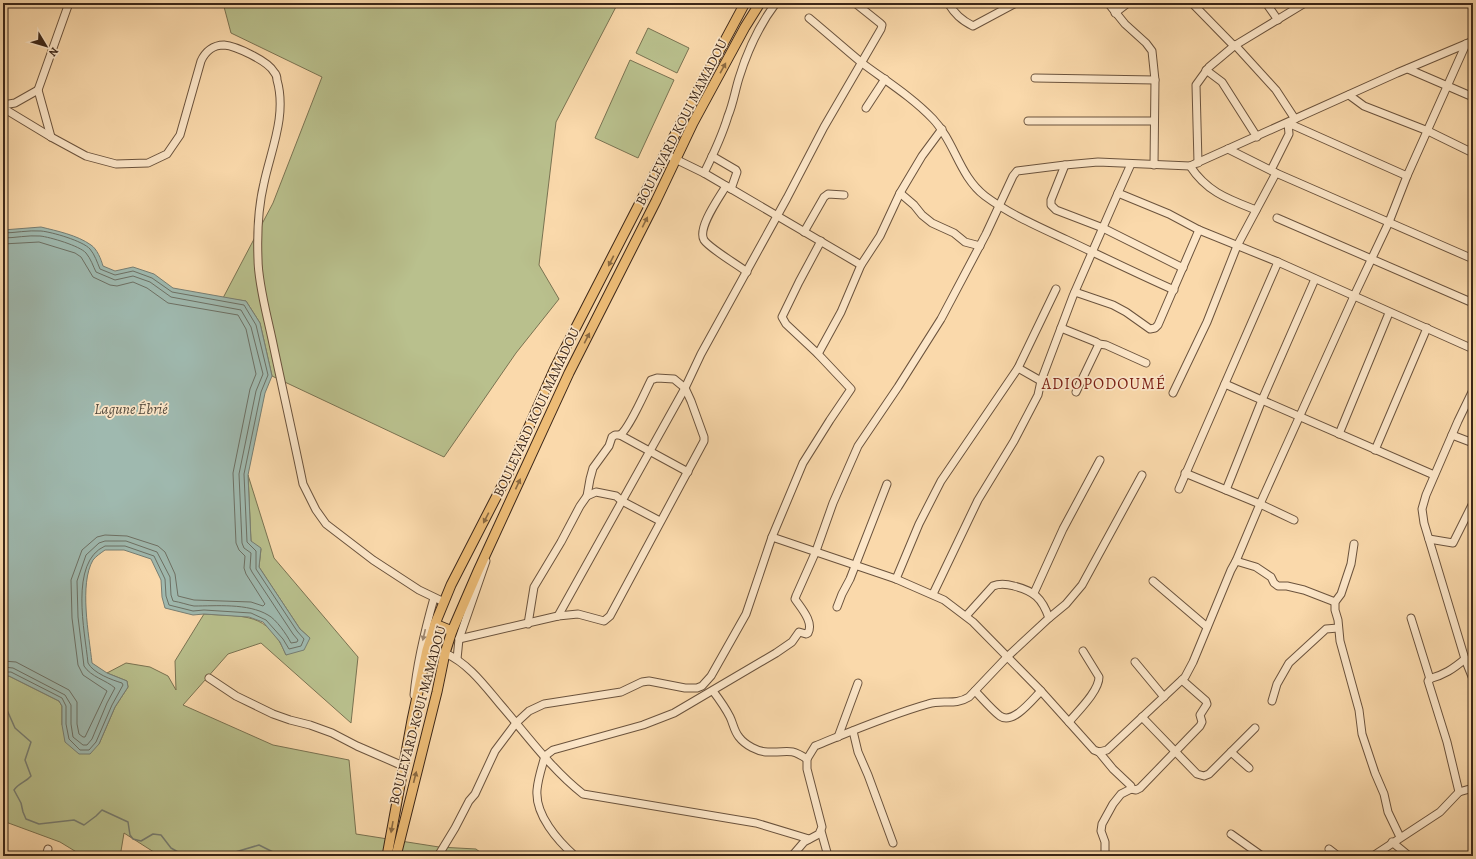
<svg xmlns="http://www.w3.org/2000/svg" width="1476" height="859" font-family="Alegreya,serif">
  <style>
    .green { fill: #b9c08d; stroke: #7a7352 }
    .water { fill: #9fb9af; stroke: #777e73 }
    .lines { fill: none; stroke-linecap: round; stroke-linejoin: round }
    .shore { stroke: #6d7064; stroke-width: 1 }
    .stream { stroke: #777e73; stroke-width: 1.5 }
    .minor-casing { stroke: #6b533d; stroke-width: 9 }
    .major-casing { stroke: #3b2618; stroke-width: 11 }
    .minor { stroke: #fce6c8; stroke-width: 7 }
    .major { stroke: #edbc76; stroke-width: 9 }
    .oneway { fill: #8b6a42 }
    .oneway2 { fill: #9c8670 }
    .labels { text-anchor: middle; stroke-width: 3.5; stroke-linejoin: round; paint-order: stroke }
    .street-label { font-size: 14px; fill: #3b2618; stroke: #fce6c8 }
    .water-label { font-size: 15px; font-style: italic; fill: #544b3e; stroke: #fce6c8 }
    .quarter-label { font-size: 16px; letter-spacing: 1px; fill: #7a1f14; stroke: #fce6c8 }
  </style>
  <rect width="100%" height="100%" fill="#fad9ab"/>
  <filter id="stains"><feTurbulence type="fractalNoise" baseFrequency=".005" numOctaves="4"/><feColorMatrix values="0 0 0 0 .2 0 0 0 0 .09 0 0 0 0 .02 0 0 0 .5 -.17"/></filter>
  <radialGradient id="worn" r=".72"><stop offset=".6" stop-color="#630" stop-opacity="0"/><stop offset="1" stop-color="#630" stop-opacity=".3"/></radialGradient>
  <g class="green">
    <path d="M223 3H618L556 122 539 265 559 299 516 353 444 457 272 376 260 323 246 301 223 298 273 203 322 77 231 33Z"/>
    <path d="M648 28 689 48 677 73 636 53Z"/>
    <path d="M630 60 674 80 638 158 595 138Z"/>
    <path d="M248 475 274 558 358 657 351 723 261 643 228 654 183 705 273 745 349 760 356 834 439 847 476 849 485 856H160L124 833 121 851 118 856H83L60 842 3 821V676H9L59 701 62 706V725L99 744 115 707 128 687 127 681 107 673 126 663 150 667 168 676 176 690 175 661 204 614C244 617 268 611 286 655L310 638 300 629 259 567 261 549 251 542Z"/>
  </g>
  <path class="water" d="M41 227C57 231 77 235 91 245 97 249 101 259 103 266L115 271 133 267 154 274 173 288 246 301 260 323 272 376 265 393 248 475 251 541 261 548 259 567 300 629 310 638 304 650 286 655 280 642 263 622 249 617 204 614 193 615 165 608 162 597 161 580 151 559 124 550H105C101 553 96 556 93 560 79 584 89 635 92 663L107 673 127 681 128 687 115 707 99 744 90 754H79L65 742 62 725V706L59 701 9 676H3V230Z"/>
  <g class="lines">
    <g class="shore">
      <path d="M3 233C15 233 28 230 41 231 52 232 83 241 90 249 95 255 97 262 100 269L115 275 133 271 152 278 172 292 244 305 256 325 268 375 261 392 244 474 247 542 256 551V569L297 631 304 639 301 646 289 649 283 639 266 620 251 613 204 610 193 611 169 605 166 596 165 579 154 556 125 546H105C69 562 85 632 88 663 93 673 112 680 122 683L123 685 112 705 96 742 89 750H80L69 739 66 724V706L62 698 11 672H3"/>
      <path d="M3 238C15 238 28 235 40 236 50 237 80 246 86 253 91 259 93 266 96 272L115 280 133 276 150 282 171 297 241 310 251 327 263 374 256 391 239 474 242 543 244 548 251 553 250 568 252 572 293 634 298 640 297 642 291 643C287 635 276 619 268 615 248 603 216 606 194 606 188 605 180 602 173 601L171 595 170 577 157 552 126 541H105L99 543 86 555 77 581 78 617 84 666C91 677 106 680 115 688L107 703 92 739 87 745H83L73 737 71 724V705L65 695 13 668 3 667"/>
      <path d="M3 244 39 242 52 246 75 253 81 257 93 277 110 285 117 286 133 282 147 288 168 303 238 315 246 329 256 374 250 389 233 473 236 543 239 550 245 556 244 568 246 574 265 604 263 606 251 602 194 600 178 596 175 574 165 552 158 546 127 536 105 535 97 537 82 550 71 580 72 618 78 665 83 675 107 691 85 737H83L79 734 77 724V702L69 690 16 662 3 661"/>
    </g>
    <g class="stream">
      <path d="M3 701 15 728 31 742 25 760 31 776C26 782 19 783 14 790L21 803 23 812 26 819 39 824 74 820 84 825 96 816 102 810 128 822 130 835 133 839 141 841 153 834 161 835 171 848 178 852 179 856"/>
      <path d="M222 856 259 845 281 856"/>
    </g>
    <defs>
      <g id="minor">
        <path d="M948 3C955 14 961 20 973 26L1016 3"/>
        <path d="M1108 3 1125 24 1146 43 1152 51 1155 80 1154 165"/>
        <path d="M1192 3 1234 46 1305 3"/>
        <path d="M1266 3 1278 20"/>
        <path d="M1115 13 1128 3"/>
        <path d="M809 18C827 33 844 48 862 63 886 81 912 97 933 119 955 142 959 176 985 196 1009 214 1039 227 1067 240 1103 257 1138 274 1174 290"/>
        <path d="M1235 45 1276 90 1295 119"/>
        <path d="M1408 69 1473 97"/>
        <path d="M1206 70 1222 82 1257 137"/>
        <path d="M1035 78 1155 80"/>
        <path d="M1349 95 1364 106 1428 131 1473 153"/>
        <path d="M3 105 15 103 38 90"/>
        <path d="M3 108 51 137 86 156 116 164 148 163 167 154 180 135 201 61C205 52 213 45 224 45 236 46 268 61 274 72 276 74 277 78 277 80 287 115 271 150 264 183 258 208 257 233 258 259 258 283 267 315 272 339 282 387 293 435 303 484L316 510 326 524 373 560 419 590 444 602"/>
        <path d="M866 108 885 79"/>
        <path d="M1028 121H1154"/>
        <path d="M1288 123 1407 176"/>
        <path d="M51 137 38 90 69 3"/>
        <path d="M1228 149 1276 173 1473 259"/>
        <path d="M665 154 704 173 861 265"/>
        <path d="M712 156 736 170 737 172 731 189"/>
        <path d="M1198 163 1196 85 1209 67 1234 46"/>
        <path d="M1131 164 1118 193 1169 214 1199 230 1278 262 1473 349"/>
        <path d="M1065 165 1051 200V205L1056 210 1103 228 1183 268"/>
        <path d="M1190 166C1207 192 1228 199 1256 210"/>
        <path d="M1271 170 1289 134 1288 123"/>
        <path d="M704 173C713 155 722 136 728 116 733 104 735 91 739 78 747 52 760 24 776 3"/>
        <path d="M726 186C719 198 697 228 704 240 709 248 738 265 747 272"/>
        <path d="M900 193 914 205 922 215 932 223 954 233 965 242 980 246"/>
        <path d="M1277 218 1473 303"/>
        <path d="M804 232 824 197 828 194 844 195"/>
        <path d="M1075 292 1113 305 1126 312 1150 329 1155 328 1158 325 1199 230"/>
        <path d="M1061 328 1096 342 1099 344 1106 345 1146 363"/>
        <path d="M818 354 841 312 861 265 880 236 900 193 922 156 942 129"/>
        <path d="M1018 368 1041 381"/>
        <path d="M1225 384 1434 475"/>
        <path d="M1473 390 1458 421 1426 495 1422 509 1424 523 1465 659 1473 679"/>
        <path d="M1076 392 1099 344"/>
        <path d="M1173 393 1207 322 1237 246 1276 173"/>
        <path d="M1339 434 1389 313"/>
        <path d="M1452 435 1473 443"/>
        <path d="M1375 450 1427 328"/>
        <path d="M1185 473 1260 504 1294 520"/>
        <path d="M1179 489 1278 262"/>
        <path d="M1226 490 1262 400 1315 279"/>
        <path d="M587 496 590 479 593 468 609 446 612 437 615 435H620L688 472"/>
        <path d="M772 537 896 579 944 600 973 622 1041 691 1094 750 1099 752 1107 750 1185 677 1193 662 1231 570 1236 561 1260 504 1354 296 1389 222 1407 176 1466 44"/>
        <path d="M1429 539 1453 543 1473 503"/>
        <path d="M1354 544 1351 564 1341 594 1335 602V610L1338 620 1340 641 1359 710 1362 734 1375 773 1384 794 1388 812 1400 837"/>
        <path d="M1236 561 1256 567 1271 577 1274 583 1278 586H1287L1304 590 1335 602"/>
        <path d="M896 579 919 524 941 481 1018 368 1056 289"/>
        <path d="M1153 581 1207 627"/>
        <path d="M1034 593 1063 529 1100 460"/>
        <path d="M933 594 978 500 1014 441 1038 395 1041 381 1073 296 1118 193"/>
        <path d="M837 607 842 594 850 579 887 484"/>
        <path d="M558 616 685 388 701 354 787 198 824 127 881 29 882 25 880 23 855 3"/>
        <path d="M1049 618 1066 604 1082 585 1142 475"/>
        <path d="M1411 618 1430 679"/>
        <path d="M528 624 534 587 561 542 580 506 587 496 596 492 616 496 622 501 660 521"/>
        <path d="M459 639 558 616 578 614 604 621 610 616 704 441V437L691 401 685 388 674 379 657 378 651 380C645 392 629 429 620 435"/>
        <path d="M445 653C469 664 484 685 500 704 527 735 551 769 583 794L756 823 809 839"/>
        <path d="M457 659 459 639 486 561"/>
        <path d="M1135 662 1164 697"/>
        <path d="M209 678 236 696 273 714 290 720 310 725 332 733 357 746 403 766"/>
        <path d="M713 691C719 699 725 707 730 717 733 723 734 731 739 737 745 745 758 752 768 752 788 753 788 747 807 759"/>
        <path d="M975 691C983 699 991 709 1000 716 1013 725 1032 700 1041 691"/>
        <path d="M414 695C417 662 425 630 434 598"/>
        <path d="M1272 701 1277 684 1289 663 1326 629 1338 628"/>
        <path d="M1142 717 1197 774 1204 776 1209 774 1231 752"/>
        <path d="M1069 722C1078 711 1099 691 1099 677L1083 651"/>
        <path d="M853 731 858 752 868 775 893 843"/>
        <path d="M838 737 858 683"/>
        <path d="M1099 752 1113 769 1131 786V789L1121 794 1113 804 1102 824 1101 831 1105 842V856"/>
        <path d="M1249 768 1231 752 1255 728"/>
        <path d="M1131 789 1136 790 1140 788 1200 726 1202 722 1200 715 1207 704 1206 701 1182 680"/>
        <path d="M1459 792 1447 742 1428 681 1429 679C1444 675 1453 669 1465 659"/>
        <path d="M821 831 828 856"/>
        <path d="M1231 834 1262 856"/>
        <path d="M1392 842 1409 856"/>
        <path d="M1329 849 1338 856"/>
        <path d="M46 856 48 849"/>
        <path d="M438 856 455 828 469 801 475 794 495 751 516 723 529 711 544 704 621 692 642 682 649 681 685 688H697L702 686 711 676 746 614 772 537 803 463 830 420 851 389 818 354 786 324 782 317 799 282 821 241"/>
        <path d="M575 856C558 841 535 815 537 790 538 778 542 767 545 756L553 750 643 725 674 713 776 653 792 642 799 632 806 634 808 633C814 622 801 608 795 599L796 596 816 551 833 503 858 446 898 387 941 319 986 234 1013 176 1017 171 1065 165 1098 162 1190 166 1397 73 1473 41"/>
        <path d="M792 856 804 842 819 834 822 827 807 769V759L815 746C852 731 889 715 928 704 942 699 955 706 969 697L1007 657 1049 618C1042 598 1034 591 1014 586 1007 584 1000 583 993 586L966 616"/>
        <path d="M1373 856 1440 812 1459 792 1473 788"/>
      </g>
      <g id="major">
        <path d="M435 624 452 631"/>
        <path d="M387 856 412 720 427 650 435 624 451 585 507 476 555 368 686 113 745 3"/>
        <path d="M396 856 437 692 445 653 452 631 478 571 569 373 656 201 693 123 745 27 760 3"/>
      </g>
    </defs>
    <use href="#minor" class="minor-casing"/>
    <use href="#major" class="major-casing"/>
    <use href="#minor" class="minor"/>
    <use href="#major" class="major"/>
  </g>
  <defs><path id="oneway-solid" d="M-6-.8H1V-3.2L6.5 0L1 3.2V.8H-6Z"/></defs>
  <g class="oneway">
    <use href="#oneway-solid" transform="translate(723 68) rotate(-61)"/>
    <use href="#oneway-solid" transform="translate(645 222) rotate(-63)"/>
    <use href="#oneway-solid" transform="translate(611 261) rotate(117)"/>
    <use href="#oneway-solid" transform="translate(587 338) rotate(-63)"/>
    <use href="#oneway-solid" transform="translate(518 484) rotate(-65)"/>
    <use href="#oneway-solid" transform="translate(486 518) rotate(117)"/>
    <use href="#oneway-solid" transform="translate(415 777) rotate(-76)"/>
    <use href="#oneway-solid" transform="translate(392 827) rotate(100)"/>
  </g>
  <use class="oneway2" href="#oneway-solid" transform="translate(424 635) rotate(103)"/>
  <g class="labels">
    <g class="street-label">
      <text transform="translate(681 122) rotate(-63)" y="5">BOULEVARD KOUI MAMADOU</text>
      <text transform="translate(536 412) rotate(-65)" y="5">BOULEVARD KOUI MAMADOU</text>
      <text transform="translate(417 715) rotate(-75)" y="5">BOULEVARD KOUI MAMADOU</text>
    </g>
    <g class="water-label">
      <text x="131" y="414">Lagune Ébrié</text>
    </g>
    <g class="quarter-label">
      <text x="1104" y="389">ADIOPODOUMÉ</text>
    </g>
  </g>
  <rect width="1476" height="859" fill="none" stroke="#fad9ab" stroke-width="16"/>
  <rect x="4" y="4" width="1468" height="851" fill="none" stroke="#3b2618" stroke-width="2"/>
  <rect x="8" y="8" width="1460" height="843" fill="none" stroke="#3b2618"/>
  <g transform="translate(46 46) rotate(128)" stroke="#fce6c8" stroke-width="3" paint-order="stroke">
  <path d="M0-3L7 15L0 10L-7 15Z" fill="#3b2618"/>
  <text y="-6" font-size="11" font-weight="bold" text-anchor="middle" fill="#3b2618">N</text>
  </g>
  <rect width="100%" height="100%" filter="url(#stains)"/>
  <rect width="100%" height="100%" fill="url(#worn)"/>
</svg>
